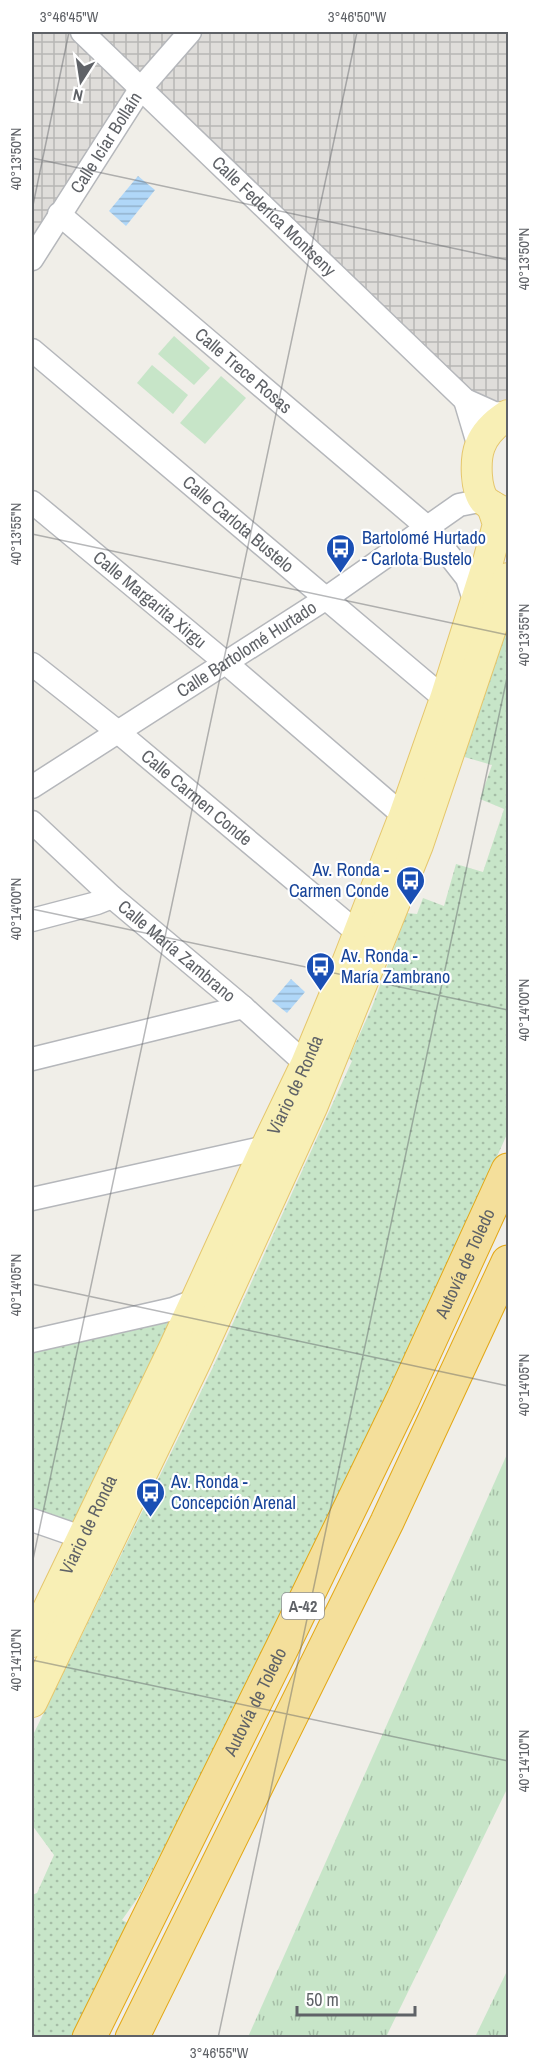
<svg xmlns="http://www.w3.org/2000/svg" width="540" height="2069" font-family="'Archivo Narrow',sans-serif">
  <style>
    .industrial { fill: url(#industrial-grid) }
    .grass { fill: url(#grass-tufts) }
    .park { fill: url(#park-dots) }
    .garden { fill: #c7e5c8 }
    .water { fill: url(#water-rules) }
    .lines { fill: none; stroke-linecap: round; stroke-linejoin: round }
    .minor-casing { stroke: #b5b7bb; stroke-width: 25 }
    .major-casing { stroke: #e5c66b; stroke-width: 32 }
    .highway-casing { stroke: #e3a715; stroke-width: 35 }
    .minor { stroke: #fff; stroke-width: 22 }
    .major { stroke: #f8efb5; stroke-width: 30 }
    .highway { stroke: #f4df9b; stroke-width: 33 }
    .ticks { fill: none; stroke: #5f6267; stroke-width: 1.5; stroke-opacity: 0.45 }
    .labels { text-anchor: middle; stroke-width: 4.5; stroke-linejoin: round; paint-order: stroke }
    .shield { fill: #fff; stroke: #8f9195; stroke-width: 1.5 }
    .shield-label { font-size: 16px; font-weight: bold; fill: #5f6267 }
    .street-label { font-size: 18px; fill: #5f6267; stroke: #fff }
    .transit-label { font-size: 18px; fill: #164399; stroke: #fff; text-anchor: start }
    .neatline { fill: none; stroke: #5f6267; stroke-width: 2 }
    .ticks-label { font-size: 15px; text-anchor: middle; fill: #5f6267 }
  </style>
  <defs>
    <pattern id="industrial-grid" width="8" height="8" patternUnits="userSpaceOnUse" patternTransform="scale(1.5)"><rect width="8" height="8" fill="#dfddda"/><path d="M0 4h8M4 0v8" fill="none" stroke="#b8b7b5"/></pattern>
    <pattern id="grass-tufts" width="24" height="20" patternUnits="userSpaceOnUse" patternTransform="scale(1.5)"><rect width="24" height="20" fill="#c7e5c8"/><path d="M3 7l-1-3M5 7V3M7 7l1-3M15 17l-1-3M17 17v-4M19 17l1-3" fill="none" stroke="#a5bda6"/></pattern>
    <pattern id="park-dots" width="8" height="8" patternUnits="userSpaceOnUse" patternTransform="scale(1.5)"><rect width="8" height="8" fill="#c7e5c8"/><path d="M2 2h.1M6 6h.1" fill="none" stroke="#a5bda6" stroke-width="1.8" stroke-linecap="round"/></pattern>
    <pattern id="water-rules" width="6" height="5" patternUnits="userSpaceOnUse" patternTransform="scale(1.5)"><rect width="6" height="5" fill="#b0d7f8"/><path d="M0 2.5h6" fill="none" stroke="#92b2cd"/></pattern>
  </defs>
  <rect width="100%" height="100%" fill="#f0eee8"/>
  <path class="industrial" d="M32 32H508V408L489 411 144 77 32 248Z"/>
  <g class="grass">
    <path d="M508 1452V1787L386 2037H248Z"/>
    <path d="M508 1969V2037H475Z"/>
  </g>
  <g class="park">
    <path d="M508 610V1132L422 1324 220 1739 139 1896 122 1920 142 1930 87 2037H32V1895L37 1893 54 1855 32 1825V1737L213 1367 352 1061 349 1058 372 1007 407 913 417 914 423 898 444 906 456 864 483 872 504 809 480 799 492 765 461 756Z"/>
    <path d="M198 1313 88 1532 32 1513V1350Z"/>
  </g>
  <g class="garden">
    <path d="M174 336 210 368 194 385 158 354Z"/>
    <path d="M152 365 188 395 173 414 137 383Z"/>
    <path d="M221 376 246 398 205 444 180 423Z"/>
  </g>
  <g class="water">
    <path d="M138 176 155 190 126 226 109 211Z"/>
    <path d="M291 979 305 992 287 1013 272 1001Z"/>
  </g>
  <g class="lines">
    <defs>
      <g id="minor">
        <path id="s1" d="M82 32 465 400 494 413 508 414"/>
        <path id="s2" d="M59 214 427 527"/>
        <path id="s3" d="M32 259 141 88 190 32"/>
        <path id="s4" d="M32 350 445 699"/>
        <path d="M465 400 479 447"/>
        <path id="s5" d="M32 502 226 663 404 816"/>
        <path d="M397 548 442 546 467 578 475 603"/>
        <path id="s6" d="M32 664 118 732 359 934"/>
        <path id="s7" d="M32 787 325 599 459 505 484 500"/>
        <path id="s8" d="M32 822 112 897 243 1007 306 1064 319 1071"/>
        <path d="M32 920 97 903 112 897"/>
        <path d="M32 1059 243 1007"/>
        <path d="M32 1199 266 1147"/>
        <path d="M32 1341 173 1309 194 1301 204 1305"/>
        <path d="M32 1520 84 1538"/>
      </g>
      <g id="major">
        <path d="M508 415C497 422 485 433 480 446 475 459 475 491 485 501 491 506 499 510 506 513H508"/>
        <path id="s9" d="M32 1642 174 1348 266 1147 306 1064 333 999 404 816 445 699 486 569 498 524 492 506"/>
        <path d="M32 1702 196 1361 313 1105 418 845 508 578"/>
      </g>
      <g id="highway">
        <path id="s10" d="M89 2038 281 1650 403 1399 508 1170"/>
        <path d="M132 2038 387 1522 508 1262"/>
      </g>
    </defs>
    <use href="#minor" class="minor-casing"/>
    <use href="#major" class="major-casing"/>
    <use href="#highway" class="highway-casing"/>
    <use href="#minor" class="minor"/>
    <use href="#major" class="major"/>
    <use href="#highway" class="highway"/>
  </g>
  <path class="ticks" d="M32 158 508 260M32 210 69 32M32 534 508 635M32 909 508 1010M32 1284 508 1386M32 1564 357 32M32 1660 508 1761M32 2035 44 2038M218 2038 508 673M506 2038 508 2026"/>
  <defs>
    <symbol id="bus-pin" viewBox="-11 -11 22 30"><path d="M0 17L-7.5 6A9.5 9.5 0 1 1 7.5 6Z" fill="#1a4fb4" stroke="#fff"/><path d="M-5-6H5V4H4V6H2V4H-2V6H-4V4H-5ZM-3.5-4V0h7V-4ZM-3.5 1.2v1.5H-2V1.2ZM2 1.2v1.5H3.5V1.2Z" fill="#fff"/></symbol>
  </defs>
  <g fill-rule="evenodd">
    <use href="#bus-pin" x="324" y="532" width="33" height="45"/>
    <use href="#bus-pin" x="394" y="864" width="33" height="45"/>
    <use href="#bus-pin" x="304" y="950" width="33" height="45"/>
    <use href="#bus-pin" x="134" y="1476" width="33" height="45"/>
  </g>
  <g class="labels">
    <rect class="shield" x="282" y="1593" width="42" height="26" rx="4.5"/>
    <g class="shield-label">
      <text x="303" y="1612">A-42</text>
    </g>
    <g class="street-label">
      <text dy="6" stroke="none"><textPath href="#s3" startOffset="138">Calle Icíar Bollaín</textPath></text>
      <text dy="6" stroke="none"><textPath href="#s1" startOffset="266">Calle Federica Montseny</textPath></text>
      <text dy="6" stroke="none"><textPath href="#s2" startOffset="242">Calle Trece Rosas</textPath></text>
      <text dy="6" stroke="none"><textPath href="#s4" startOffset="270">Calle Carlota Bustelo</textPath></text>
      <text dy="6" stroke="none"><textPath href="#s5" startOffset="153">Calle Margarita Xirgu</textPath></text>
      <text dy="6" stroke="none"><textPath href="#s7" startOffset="255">Calle Bartolomé Hurtado</textPath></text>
      <text dy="6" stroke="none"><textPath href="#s6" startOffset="212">Calle Carmen Conde</textPath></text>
      <text dy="6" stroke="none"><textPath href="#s8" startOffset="194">Calle María Zambrano</textPath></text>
      <text dy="6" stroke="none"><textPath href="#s9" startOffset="616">Viario de Ronda</textPath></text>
      <text dy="6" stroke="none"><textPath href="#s10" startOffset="861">Autovía de Toledo</textPath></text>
      <text dy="6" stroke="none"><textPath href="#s9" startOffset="130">Viario de Ronda</textPath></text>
      <text dy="6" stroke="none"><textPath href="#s10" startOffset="375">Autovía de Toledo</textPath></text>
    </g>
    <g class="transit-label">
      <text x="362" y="544">Bartolomé Hurtado<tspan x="362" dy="21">- Carlota Bustelo</tspan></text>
      <text x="389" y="876" text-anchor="end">Av. Ronda -<tspan x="389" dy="21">Carmen Conde</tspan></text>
      <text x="341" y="962">Av. Ronda -<tspan x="341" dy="21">María Zambrano</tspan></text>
      <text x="171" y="1488">Av. Ronda -<tspan x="171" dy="21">Concepción Arenal</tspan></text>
    </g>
  </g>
  <rect width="540" height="2069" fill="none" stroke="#ffffff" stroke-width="66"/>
  <g transform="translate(81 81) rotate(192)" stroke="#ffffff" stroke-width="4.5" paint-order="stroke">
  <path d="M0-4.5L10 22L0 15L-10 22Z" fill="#5f6267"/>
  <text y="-9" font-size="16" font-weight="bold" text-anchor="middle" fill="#5f6267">N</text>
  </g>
  <path d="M297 2006v9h118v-9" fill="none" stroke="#5f6267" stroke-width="3"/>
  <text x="306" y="2006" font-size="18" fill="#5f6267" stroke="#ffffff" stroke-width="4.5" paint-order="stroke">50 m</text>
  <rect x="33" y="33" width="474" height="2003" class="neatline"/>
  <g class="ticks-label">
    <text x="69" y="22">3°46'45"W</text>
    <text x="357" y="22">3°46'50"W</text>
    <text transform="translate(16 159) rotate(-90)" y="5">40°13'50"N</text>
    <text transform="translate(524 259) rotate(-90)" y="5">40°13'50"N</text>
    <text transform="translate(16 534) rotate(-90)" y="5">40°13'55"N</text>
    <text transform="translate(524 635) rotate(-90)" y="5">40°13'55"N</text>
    <text transform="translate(16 909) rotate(-90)" y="5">40°14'00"N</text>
    <text transform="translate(524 1010) rotate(-90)" y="5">40°14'00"N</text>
    <text transform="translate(16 1285) rotate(-90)" y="5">40°14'05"N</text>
    <text transform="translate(524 1385) rotate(-90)" y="5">40°14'05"N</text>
    <text transform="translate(16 1660) rotate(-90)" y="5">40°14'10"N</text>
    <text transform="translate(524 1761) rotate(-90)" y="5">40°14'10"N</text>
    <text x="219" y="2058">3°46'55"W</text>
  </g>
</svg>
